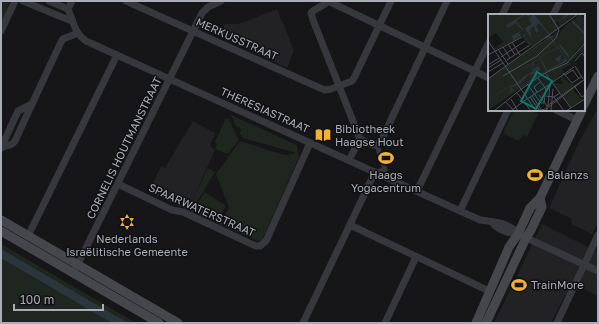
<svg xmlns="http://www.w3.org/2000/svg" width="599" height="324" font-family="'Golos Text',sans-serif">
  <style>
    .built { fill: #222225 }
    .green { fill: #1e261f }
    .water { fill: #2c353c }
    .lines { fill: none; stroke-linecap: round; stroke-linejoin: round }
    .pedestrian { stroke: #37383d; stroke-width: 5 }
    .minor { stroke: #37383d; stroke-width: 7 }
    .secondary { stroke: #45474d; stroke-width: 9 }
    .labels { text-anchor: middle; stroke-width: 3; stroke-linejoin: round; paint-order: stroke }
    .street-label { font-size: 11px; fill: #a8adb8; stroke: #111113 }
    .poi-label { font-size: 11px; fill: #a8adb8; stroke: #111113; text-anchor: start }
    .inset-river { fill: none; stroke: #2c353c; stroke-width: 2 }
    .inset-road { fill: none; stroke: #505258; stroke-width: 1 }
    .view { fill: #0f766e; fill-opacity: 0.15; stroke: #0f766e; stroke-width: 2 }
    .inset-edge { fill: none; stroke: #a8adb8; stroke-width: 2 }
  </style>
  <rect width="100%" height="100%" fill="#161618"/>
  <g class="built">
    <path d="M277 9 294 50 287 68 220 36 225 24H239Z"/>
    <path d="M598 108V223L592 234 571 224 572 219 549 208 579 142Z"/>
    <path d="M193 121 215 133 210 146 215 150 188 210 149 192 161 166 165 168Z"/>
    <path d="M542 224 598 252V296L580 287 566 295H565L551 323H494Z"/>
  </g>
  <g class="green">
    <path d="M1 1H10L7 8 8 9 1 25Z"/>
    <path d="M514 110H529L538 114 527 137 523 135 519 141 503 133Z"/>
    <path d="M231 115 297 145 299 157 263 238 262 240 257 241 188 210 208 168 215 172 197 202 222 218 221 220 235 226 223 219 229 208 216 174 240 141 284 155 294 154 295 152 289 151 243 138 239 132 242 130 235 125Z"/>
    <path d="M228 118 239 140 228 154 215 149 217 144 215 142 225 120Z"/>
    <path d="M205 192 226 206 220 216 198 202Z"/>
    <path d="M1 244 136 323H1Z"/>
  </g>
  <path class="water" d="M1 249 128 323H112L1 258Z"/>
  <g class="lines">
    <path class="pedestrian" d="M376 172 385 170 377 145"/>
    <g class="minor">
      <path d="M23 1 69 20 72 19"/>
      <path d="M49 1 68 9"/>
      <path d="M126 1 320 88 325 90 331 89 352 81 354 78 391 1"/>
      <path d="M328 1C323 7 316 7 311 13L313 20 360 139 373 145H377L381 141 447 1"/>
      <path d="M328 1 489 78"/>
      <path d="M68 9C73 21 75 34 86 41L480 220C493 222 509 222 518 234"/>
      <path d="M68 9 72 1"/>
      <path d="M502 15 509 1"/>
      <path d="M553 15 560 1"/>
      <path d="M1 31 15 1"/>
      <path d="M556 110 577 120"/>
      <path d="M1 148 18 111 32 104 61 42 63 39 78 33"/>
      <path d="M1 148 12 144 15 141 32 104"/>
      <path d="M349 160 360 139"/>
      <path d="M118 184 172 210 183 212 256 246H260L266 241 310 143"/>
      <path d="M417 191 489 42"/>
      <path d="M460 211 508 110"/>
      <path d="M492 222C496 229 509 234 518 234L598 271"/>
      <path d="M350 225 489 291"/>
      <path d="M28 236 117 55"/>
      <path d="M76 268 202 13 208 7 221 1"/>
      <path d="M303 323 375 172"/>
      <path d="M385 323 416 257"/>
      <path d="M557 323 598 235"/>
    </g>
    <g class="secondary">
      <path d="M584 105 598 76"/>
      <path d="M1 220 178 323"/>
      <path d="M1 231 159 323"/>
      <path d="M476 323 509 247 518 234 530 208 540 198 582 110"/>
      <path d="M486 323 526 238 531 230 542 207 540 198"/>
    </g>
  </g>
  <defs>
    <symbol id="library-bare" viewBox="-9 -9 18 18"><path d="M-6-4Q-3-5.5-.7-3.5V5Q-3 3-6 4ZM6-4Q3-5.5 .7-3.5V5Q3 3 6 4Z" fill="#f2b134" stroke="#111113" stroke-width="2.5" paint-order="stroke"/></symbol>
    <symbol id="stadium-bare" viewBox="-9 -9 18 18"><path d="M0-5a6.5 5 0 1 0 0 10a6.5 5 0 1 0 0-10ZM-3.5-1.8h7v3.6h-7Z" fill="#f2b134" stroke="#111113" stroke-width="2.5" paint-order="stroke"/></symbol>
    <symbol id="synagogue-bare" viewBox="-9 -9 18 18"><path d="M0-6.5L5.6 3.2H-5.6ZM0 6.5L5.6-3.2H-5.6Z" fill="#f2b134" stroke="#111113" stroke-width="2.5" paint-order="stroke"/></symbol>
  </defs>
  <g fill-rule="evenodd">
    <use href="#library-bare" x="312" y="124" width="22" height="22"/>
    <use href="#stadium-bare" x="375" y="147" width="22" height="22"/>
    <use href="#stadium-bare" x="524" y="164" width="22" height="22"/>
    <use href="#synagogue-bare" x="116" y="211" width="22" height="22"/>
    <use href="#stadium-bare" x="508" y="274" width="22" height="22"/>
  </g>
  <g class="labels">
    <g class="street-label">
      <text transform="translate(237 39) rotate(24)" y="4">MERKUSSTRAAT</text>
      <text transform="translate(265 110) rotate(24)" y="4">THERESIASTRAAT</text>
      <text transform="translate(124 148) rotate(-64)" y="4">CORNELIS HOUTMANSTRAAT</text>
      <text transform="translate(202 210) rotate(24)" y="4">SPAARWATERSTRAAT</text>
    </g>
    <g class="poi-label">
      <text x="335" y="133">Bibliotheek<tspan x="335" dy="13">Haagse Hout</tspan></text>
      <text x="386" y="179" text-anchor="middle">Haags<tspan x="386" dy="13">Yogacentrum</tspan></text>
      <text x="547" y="179">Balanzs</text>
      <text x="127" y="243" text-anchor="middle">Nederlands<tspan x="127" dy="13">Israëlitische Gemeente</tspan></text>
      <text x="531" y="289">TrainMore</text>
    </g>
  </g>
  <g transform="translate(488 14)">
    <rect width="97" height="97" fill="#161618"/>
    <path d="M3 0H45L52 9 46 0H88L71 15V7L67 9 70 15 46 31 43 32 34 22 7 36 1 26 7 34 15 28 8 19 0 24V2ZM92 0 95 4 97 2V29L93 31 85 41 86 42 92 34 97 30V40L93 38 85 46 88 50 96 46 87 51 84 45 94 32 83 45 86 51 82 46H80L62 57 81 47 86 52 77 57 85 52 84 50 74 55 76 58 64 68 58 60 61 57 56 58 2 95 0 64 71 16 66 26 77 12ZM73 61 83 71 82 67 86 71 92 68 74 81 65 69 70 64 66 69 75 70 72 66 74 64H71ZM87 74 86 77 95 86 83 93 75 83Z" fill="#1e261f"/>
    <path d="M37 0H44L40 3 44 11 41 4 46 0 62 21 70 14 62 0 68 9 75 4 72 0 75 3 79 0 80 2 68 9 71 14 74 12 61 21 66 23H63L80 47 52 61 33 74 35 71 32 69 28 72 23 73 26 77 19 80 23 76 22 73H20L2 86 16 75 22 72 28 70 35 63 45 57 44 49 40 53 29 61 46 47 45 55 50 52 52 56 44 61 41 60 33 69 36 71 47 63 58 57 51 43 70 33 62 24 19 53 62 23 56 25 53 20 51 22 53 26 50 22 44 25 39 18 36 23 39 28 46 31 41 30 39 29 37 26 35 22 39 19 37 14 31 19 33 22 25 27 24 22 34 16 28 9 20 14 18 11ZM38 0 44 10 40 12 34 4 40 12 35 15 28 7ZM51 9 61 21 56 25 53 20 44 25 42 15 46 12 48 19 51 17 48 12ZM70 34 78 45 72 47 73 42V41L67 45 70 48 78 46 59 56 52 43Z" fill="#2c353c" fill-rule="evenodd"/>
    <path class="inset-river" d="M84 7 97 20M72 31 81 43"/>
    <path class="inset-road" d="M0 27 48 97M24 28 32 41M20 30 27 41M15 33 22 44M10 35 20 50M31 38 42 31M0 41 34 23M13 43 37 27M19 46 31 38M87 47 94 39 97 43M0 51 11 44M87 52 95 65M0 54 13 46M0 58 15 49M57 59 83 94M75 59 84 69 93 63M77 61 85 56 91 65M15 62 49 42 68 24 71 16 61 0M50 64 58 75M0 65 90 0M39 70 53 89H56M87 73 94 83 97 81M32 76 55 60 79 49 97 29M49 78 46 73 52 68M29 79 43 97M51 81 59 92M44 82 53 95M58 82 66 83 72 79M42 83 51 96M23 85 30 97M39 85 62 70M18 88 26 97M56 89 58 75M60 92 62 70 86 53M63 96 65 75M6 97 32 76M23 97 40 84M47 97H76L66 83M47 97 58 95 97 65M59 97V92L94 67M78 97 97 85"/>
    <path class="view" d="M49 58 64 67 48 95 33 87Z"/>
    <rect width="97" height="97" class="inset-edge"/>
  </g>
  <rect width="599" height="324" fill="none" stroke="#a8adb8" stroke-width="4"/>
  <path d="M14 304v6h89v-6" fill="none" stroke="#a8adb8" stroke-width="2"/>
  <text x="20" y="304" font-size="12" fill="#a8adb8" stroke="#111113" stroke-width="3" paint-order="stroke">100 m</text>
</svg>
